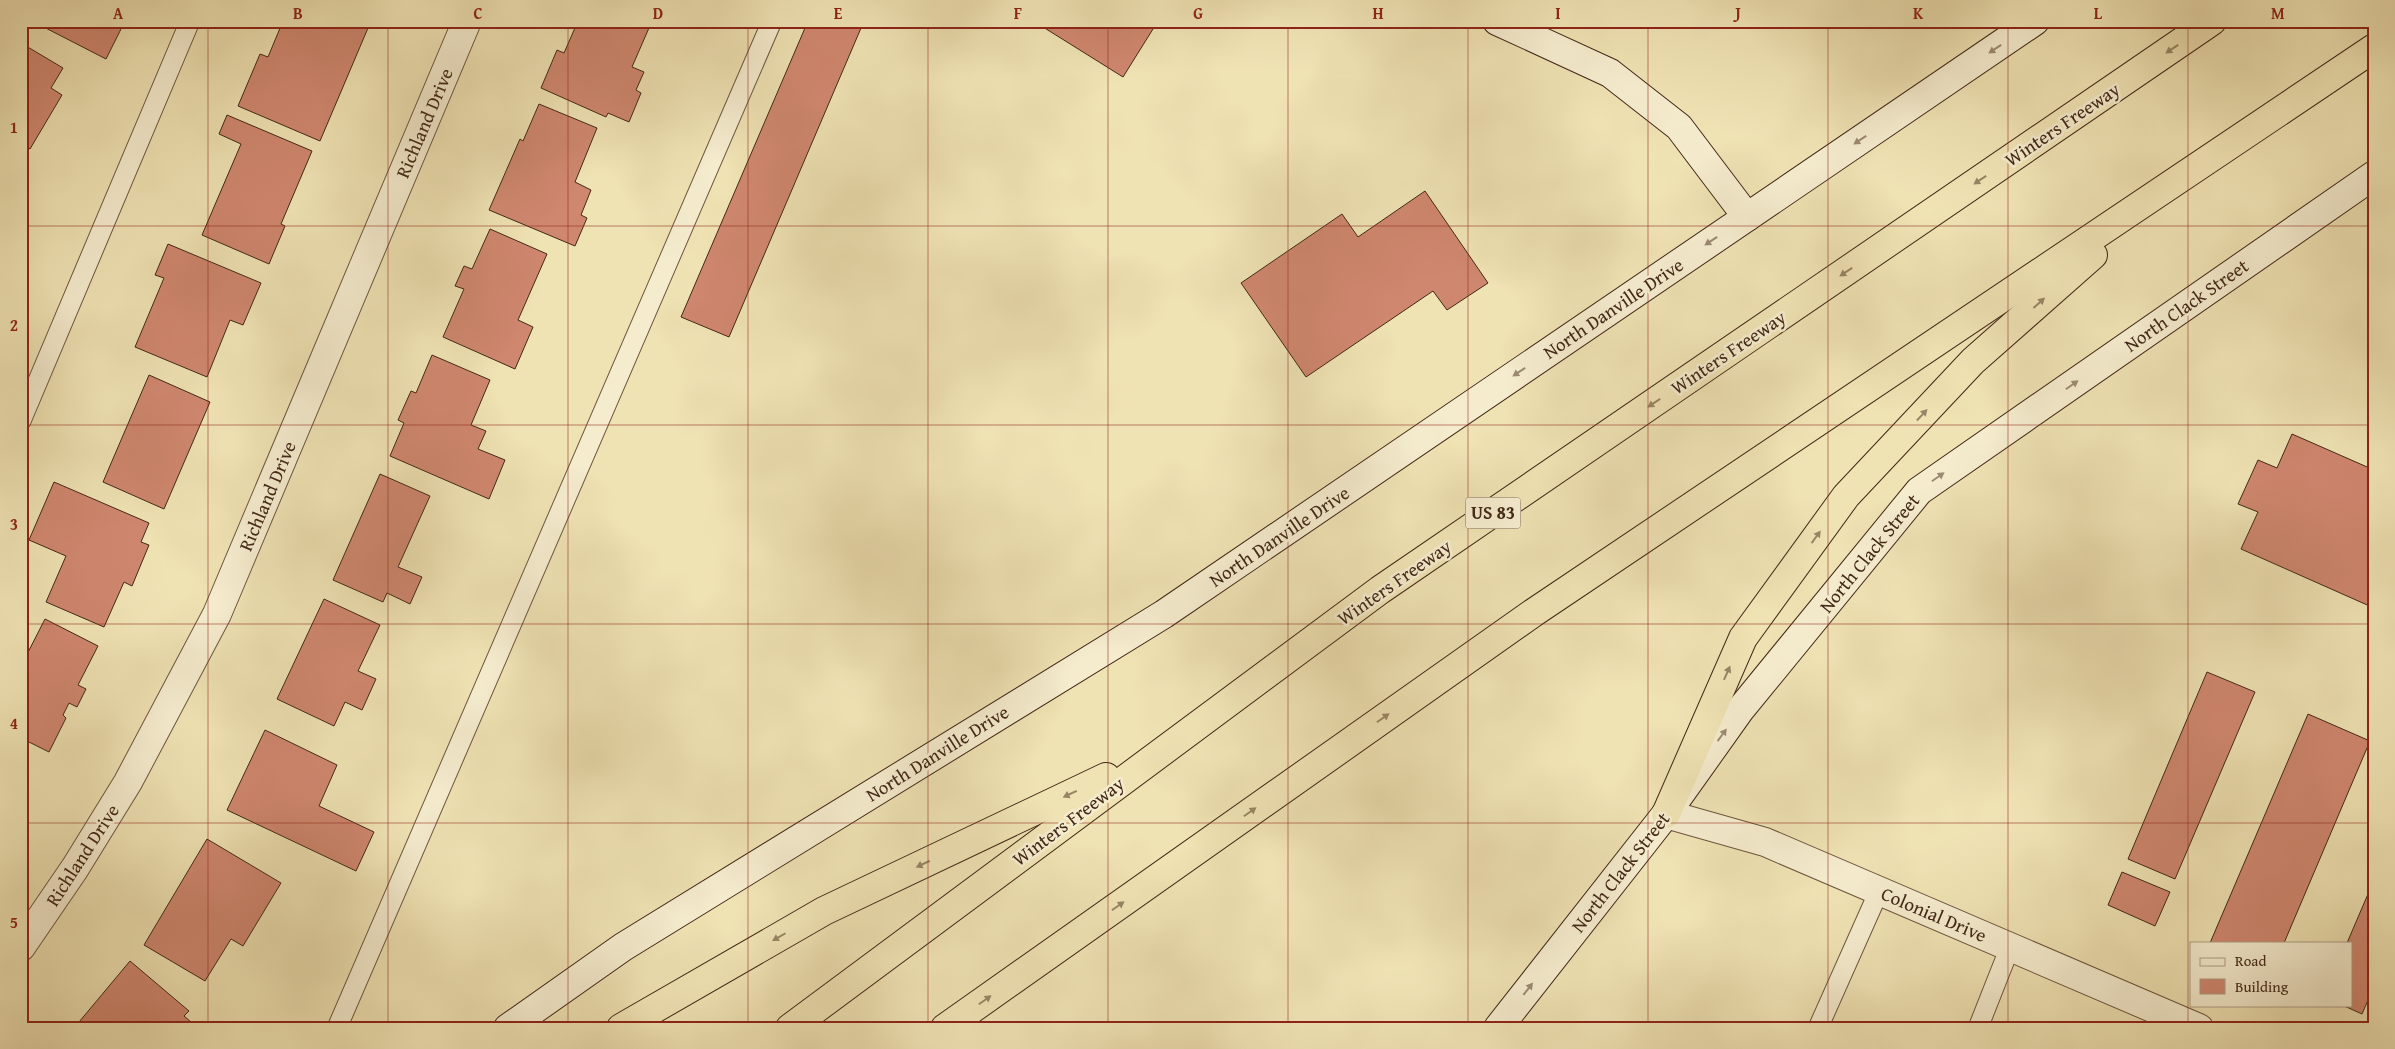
<svg xmlns="http://www.w3.org/2000/svg" width="2395" height="1049" font-family="'Gentium Book Plus',serif">
  <style>
    .building { fill: #cf876f; stroke: #422817 }
    .lines { fill: none; stroke-linecap: round; stroke-linejoin: round }
    .lane-casing { stroke: #6d563e; stroke-width: 21 }
    .street-casing { stroke: #6d563e; stroke-width: 30 }
    .secondary-casing { stroke: #422817; stroke-width: 30 }
    .highway-casing { stroke: #422817; stroke-width: 30 }
    .lane { stroke: #f5ecce; stroke-width: 19 }
    .street { stroke: #f5ecce; stroke-width: 28 }
    .secondary { stroke: #f5ecce; stroke-width: 28 }
    .highway { stroke: #efe2b3; stroke-width: 28 }
    .oneway { fill: #9c8a72 }
    .oneway2 { fill: #988565 }
    .grid { fill: none; stroke: #8f2418; stroke-width: 1; stroke-opacity: 0.55 }
    .labels { text-anchor: middle; stroke-width: 5; stroke-linejoin: round; paint-order: stroke }
    .shield { fill: #f5ecce; stroke: #78634e; stroke-width: 1 }
    .shield-label { font-size: 18px; font-weight: bold; fill: #422817 }
    .street-label { font-size: 19px; fill: #422817; stroke: #f5ecce }
    .neatline { fill: none; stroke: #8f2418; stroke-width: 2 }
    .grid-label { font-size: 16px; text-anchor: middle; font-weight: bold; fill: #8f2418 }
  </style>
  <rect width="100%" height="100%" fill="#efe2b3"/>
  <filter id="stains"><feTurbulence type="fractalNoise" baseFrequency=".004" numOctaves="4"/><feColorMatrix values="0 0 0 0 .2 0 0 0 0 .09 0 0 0 0 .02 0 0 0 .5 -.17"/></filter>
  <radialGradient id="worn" r=".72"><stop offset=".6" stop-color="#630" stop-opacity="0"/><stop offset="1" stop-color="#630" stop-opacity=".3"/></radialGradient>
  <g class="building">
    <path d="M32 21H125L106 59Z"/>
    <path d="M283 21H351L368 28 320 141 238 106 260 54 268 57Z"/>
    <path d="M578 21H652L632 67 644 72 636 90 641 93 629 122 608 113 606 117 541 88 557 50 564 53Z"/>
    <path d="M808 21H864L729 337 681 317Z"/>
    <path d="M1047 21H1158L1123 77 1043 27Z"/>
    <path d="M21 43 63 68 51 88 62 95 30 149 21 143Z"/>
    <path d="M539 104 597 128 575 182 591 190 581 215 587 218 575 246 489 210 520 139 523 141Z"/>
    <path d="M227 115 312 151 281 224 285 226 269 264 202 235 241 144 219 134Z"/>
    <path d="M1425 191 1488 283 1447 310 1433 291 1306 377 1241 283 1342 214 1358 237Z"/>
    <path d="M490 229 547 254 518 320 533 327 515 369 443 337 464 289 455 286 464 266 472 269Z"/>
    <path d="M168 244 261 283 243 325 230 320 207 377 135 347 164 278 155 275Z"/>
    <path d="M432 355 490 380 471 425 486 431 478 449 505 460 489 499 390 456 404 423 398 420 411 391 416 393Z"/>
    <path d="M149 375 210 402 164 509 103 482Z"/>
    <path d="M2292 434 2374 470V608L2241 549 2258 512 2238 504 2258 460 2277 468Z"/>
    <path d="M380 474 430 496 398 567 422 577 410 604 387 593 383 602 333 580Z"/>
    <path d="M54 482 149 523 141 542 149 545 132 586 124 582 104 627 46 602 66 556 29 540Z"/>
    <path d="M324 599 380 625 358 671 376 679 362 710 345 702 334 726 277 699Z"/>
    <path d="M45 619 98 646 78 685 86 689 77 707 69 703 63 715 66 718 49 752 21 738V666Z"/>
    <path d="M2207 672 2255 692 2175 879 2128 859Z"/>
    <path d="M2308 714 2370 741 2284 943H2210Z"/>
    <path d="M265 730 337 765 319 806 374 832 356 871 227 810Z"/>
    <path d="M207 839 281 883 243 946 231 939 205 981 144 945Z"/>
    <path d="M2122 872 2170 892 2155 926 2108 905Z"/>
    <path d="M2374 880V986L2362 1014 2342 1005H2351V943H2347Z"/>
    <path d="M130 961 189 1011 184 1016 198 1028H74Z"/>
  </g>
  <g class="lines">
    <defs>
      <g id="lane">
        <path d="M21 421 190 21"/>
        <path d="M337 1028 772 21"/>
        <path d="M1818 1028 1879 891"/>
        <path d="M1978 1028 2010 947"/>
      </g>
      <g id="street">
        <path d="M1666 814 1765 842 2199 1028"/>
        <path d="M21 947 75 868 128 782 217 614 467 21"/>
      </g>
      <g id="secondary">
        <path d="M1497 21 1610 73 1679 127 1747 217"/>
        <path d="M508 1028 623 947 1164 614 2035 21"/>
        <path d="M1498 1028 1666 814 1740 710 1919 491 2374 175"/>
      </g>
      <g id="highway">
        <path d="M1666 814 1743 638 1846 496 1973 361 2093 255"/>
        <path d="M621 1028 824 911 1106 777"/>
        <path d="M790 1028 1380 590 2212 21"/>
        <path d="M945 1028 1533 613 2374 48"/>
      </g>
    </defs>
    <use href="#lane" class="lane-casing"/>
    <use href="#street" class="street-casing"/>
    <use href="#secondary" class="secondary-casing"/>
    <use href="#highway" class="highway-casing"/>
    <use href="#lane" class="lane"/>
    <use href="#street" class="street"/>
    <use href="#secondary" class="secondary"/>
    <use href="#highway" class="highway"/>
  </g>
  <defs><path id="oneway-solid" d="M-6-.8H1V-3.2L6.5 0L1 3.2V.8H-6Z" transform="scale(1.25)"/></defs>
  <g class="oneway">
    <use href="#oneway-solid" transform="translate(1995 49) rotate(146)"/>
    <use href="#oneway-solid" transform="translate(1860 140) rotate(146)"/>
    <use href="#oneway-solid" transform="translate(1711 241) rotate(146)"/>
    <use href="#oneway-solid" transform="translate(1519 372) rotate(146)"/>
    <use href="#oneway-solid" transform="translate(2072 385) rotate(-35)"/>
    <use href="#oneway-solid" transform="translate(1938 477) rotate(-35)"/>
    <use href="#oneway-solid" transform="translate(1722 735) rotate(-54)"/>
    <use href="#oneway-solid" transform="translate(1528 989) rotate(-52)"/>
  </g>
  <g class="oneway2">
    <use href="#oneway-solid" transform="translate(2172 49) rotate(146)"/>
    <use href="#oneway-solid" transform="translate(1980 180) rotate(146)"/>
    <use href="#oneway-solid" transform="translate(1846 272) rotate(146)"/>
    <use href="#oneway-solid" transform="translate(2039 303) rotate(-42)"/>
    <use href="#oneway-solid" transform="translate(1654 403) rotate(146)"/>
    <use href="#oneway-solid" transform="translate(1922 415) rotate(-47)"/>
    <use href="#oneway-solid" transform="translate(1816 537) rotate(-54)"/>
    <use href="#oneway-solid" transform="translate(1727 673) rotate(-66)"/>
    <use href="#oneway-solid" transform="translate(1383 718) rotate(-35)"/>
    <use href="#oneway-solid" transform="translate(1070 794) rotate(155)"/>
    <use href="#oneway-solid" transform="translate(1250 812) rotate(-35)"/>
    <use href="#oneway-solid" transform="translate(923 864) rotate(155)"/>
    <use href="#oneway-solid" transform="translate(1118 906) rotate(-35)"/>
    <use href="#oneway-solid" transform="translate(779 937) rotate(150)"/>
    <use href="#oneway-solid" transform="translate(985 1000) rotate(-35)"/>
  </g>
  <path class="grid" d="M208 21V1028M388 21V1028M568 21V1028M748 21V1028M928 21V1028M1108 21V1028M1288 21V1028M1468 21V1028M1648 21V1028M1828 21V1028M2008 21V1028M2188 21V1028M21 226H2374M21 425H2374M21 624H2374M21 823H2374"/>
  <g class="labels">
    <rect class="shield" x="1465.5" y="497.5" width="55" height="31" rx="4"/>
    <g class="shield-label">
      <text x="1493" y="519">US 83</text>
    </g>
    <g class="street-label">
      <text transform="translate(424 123) rotate(-67)" y="7">Richland Drive</text>
      <text transform="translate(2062 124) rotate(-34)" y="7">Winters Freeway</text>
      <text transform="translate(2186 305) rotate(-35)" y="7">North Clack Street</text>
      <text transform="translate(1613 308) rotate(-34)" y="7">North Danville Drive</text>
      <text transform="translate(1728 352) rotate(-34)" y="7">Winters Freeway</text>
      <text transform="translate(267 496) rotate(-67)" y="7">Richland Drive</text>
      <text transform="translate(1279 536) rotate(-34)" y="7">North Danville Drive</text>
      <text transform="translate(1869 553) rotate(-51)" y="7">North Clack Street</text>
      <text transform="translate(1394 582) rotate(-35)" y="7">Winters Freeway</text>
      <text transform="translate(937 753) rotate(-32)" y="7">North Danville Drive</text>
      <text transform="translate(1068 821) rotate(-37)" y="7">Winters Freeway</text>
      <text transform="translate(82 855) rotate(-57)" y="7">Richland Drive</text>
      <text transform="translate(1620 872) rotate(-52)" y="7">North Clack Street</text>
      <text transform="translate(1934 914) rotate(23)" y="7">Colonial Drive</text>
    </g>
  </g>
  <rect width="2395" height="1049" fill="none" stroke="#efe2b3" stroke-width="55"/>
  <rect x="2190" y="942" width="162" height="65" fill="#f5ecce" stroke="#ad9e85"/>
  <rect x="2200" y="958" width="25" height="8" fill="#f5ecce" stroke="#ad9e85"/>
  <text x="2235" y="966" font-size="15" fill="#422817">Road</text>
  <rect x="2200" y="979" width="25" height="15" fill="#cf876f" stroke="#ad9e85"/>
  <text x="2235" y="992" font-size="15" fill="#422817">Building</text>
  <rect x="28" y="28" width="2340" height="994" class="neatline"/>
  <g class="grid-label">
    <text x="118" y="19">A</text>
    <text x="298" y="19">B</text>
    <text x="478" y="19">C</text>
    <text x="658" y="19">D</text>
    <text x="838" y="19">E</text>
    <text x="1018" y="19">F</text>
    <text x="1198" y="19">G</text>
    <text x="1378" y="19">H</text>
    <text x="1558" y="19">I</text>
    <text x="1738" y="19">J</text>
    <text x="1918" y="19">K</text>
    <text x="2098" y="19">L</text>
    <text x="2278" y="19">M</text>
    <text x="14" y="133">1</text>
    <text x="14" y="331">2</text>
    <text x="14" y="530">3</text>
    <text x="14" y="729">4</text>
    <text x="14" y="928">5</text>
  </g>
  <rect width="100%" height="100%" filter="url(#stains)"/>
  <rect width="100%" height="100%" fill="url(#worn)"/>
</svg>
